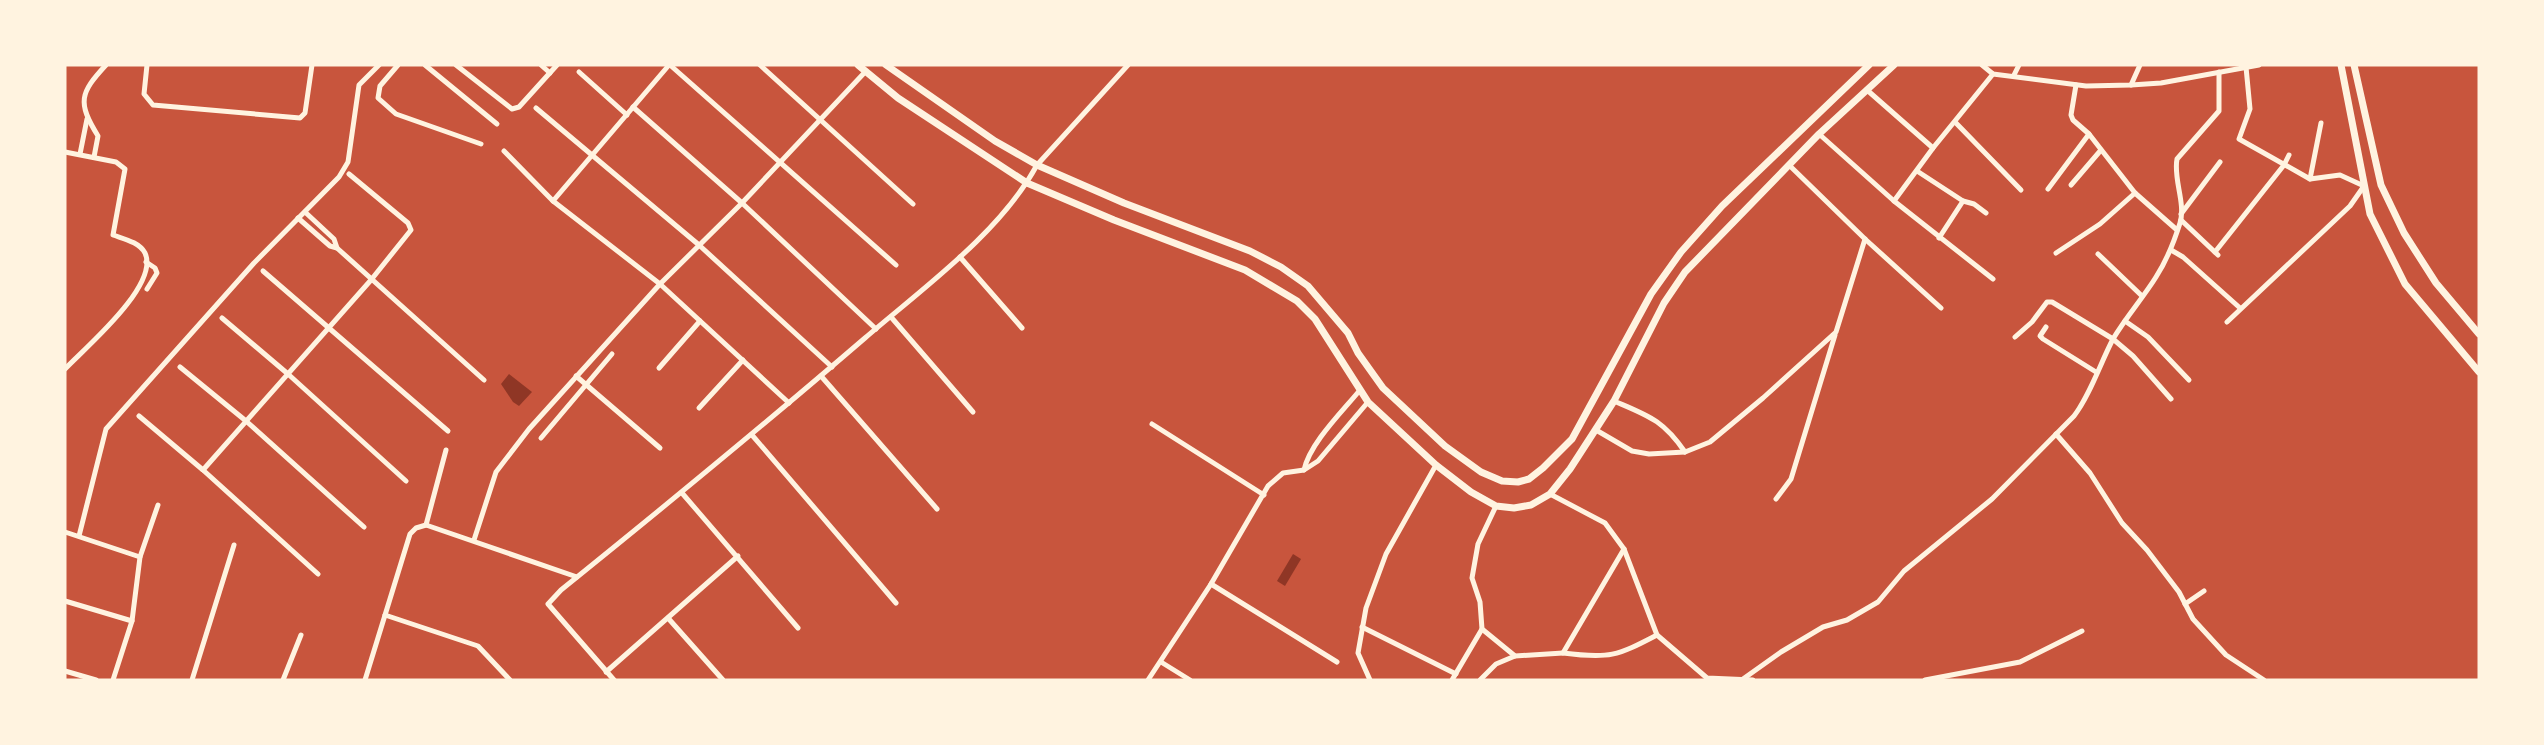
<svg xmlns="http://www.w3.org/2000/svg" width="2544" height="745" font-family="'Times New Roman',serif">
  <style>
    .water { fill: #8f3625 }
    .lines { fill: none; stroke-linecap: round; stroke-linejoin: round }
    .minor { stroke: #fff3e0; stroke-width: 5 }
    .secondary { stroke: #fff3e0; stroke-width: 7 }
  </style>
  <rect width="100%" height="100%" fill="#c8553d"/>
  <g class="water">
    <path d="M509 374 532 392 519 406 513 402 501 384Z"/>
    <path d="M1293 554 1301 559 1285 586 1277 581Z"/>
  </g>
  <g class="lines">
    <g class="minor">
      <path d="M147 65 144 94 153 105 300 118 305 113 312 65"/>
      <path d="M398 65 380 86 378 98 396 114 481 144"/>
      <path d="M425 65 497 124"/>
      <path d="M456 65 512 109 519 107 557 65"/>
      <path d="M541 65 550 73"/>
      <path d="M670 65 896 265"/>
      <path d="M760 65 913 204"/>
      <path d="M1982 65 1993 74 2086 86 2131 85 2161 83 2259 65"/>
      <path d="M579 72 627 115"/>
      <path d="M2014 75 2019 65"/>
      <path d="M2076 85 2071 115 2073 120 2089 134 2135 193 2177 230"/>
      <path d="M2131 85 2140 65"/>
      <path d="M1867 90 1933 148"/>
      <path d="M633 107 742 203 876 329"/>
      <path d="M536 108 699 245 832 367"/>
      <path d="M1955 122 2021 190"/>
      <path d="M1819 134 1894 201 1993 279"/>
      <path d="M504 151 553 201 669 65"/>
      <path d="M65 152 116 162 125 169 113 235C124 239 139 242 145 253 160 285 85 348 65 369"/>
      <path d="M80 154 87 119"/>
      <path d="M94 157 98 136C77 102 80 93 106 65"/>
      <path d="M1789 165 1865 239 1941 308"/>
      <path d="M1917 171 1963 201 1939 238"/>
      <path d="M2310 179 2321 123"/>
      <path d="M2071 185 2101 150"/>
      <path d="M2048 189 2089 134"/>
      <path d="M553 201 660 284 789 403"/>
      <path d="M1894 201 1933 148 1993 74"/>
      <path d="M1963 201 1974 204 1986 213"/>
      <path d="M305 212 334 239 337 248"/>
      <path d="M2181 214 2220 162"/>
      <path d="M298 218 330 246 337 248 484 380"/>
      <path d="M2181 220 2218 255"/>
      <path d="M2171 250 2183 257 2240 308"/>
      <path d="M2215 252 2284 165 2289 155"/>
      <path d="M2056 253 2100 224 2135 193"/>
      <path d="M2098 254 2142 296"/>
      <path d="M960 257 1022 328"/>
      <path d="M146 262 155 268 157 273 147 289"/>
      <path d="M263 271 448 431"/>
      <path d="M891 317 973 412"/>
      <path d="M222 318 288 374 406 481"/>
      <path d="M2125 321 2148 337 2189 380"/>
      <path d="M2227 322 2350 206 2364 186 2340 175 2310 179 2239 139 2250 109 2246 67"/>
      <path d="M2046 327 2040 336 2043 339 2096 372"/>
      <path d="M2015 337 2032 322 2047 302H2052L2113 339 2133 356 2171 399"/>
      <path d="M180 367 246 421 364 527"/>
      <path d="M659 368 700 321"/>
      <path d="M576 376 660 448"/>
      <path d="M821 376 937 509"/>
      <path d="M1614 401C1649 416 1663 420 1685 452"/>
      <path d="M699 408 743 360"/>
      <path d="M139 416 203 470 318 574"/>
      <path d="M1152 424 1264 495"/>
      <path d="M1596 430 1632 451 1649 454 1685 452 1710 442 1763 398 1836 332 1865 239"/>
      <path d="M2056 434 2090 473 2122 523 2147 550 2179 592 2193 619 2226 655 2264 680"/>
      <path d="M752 435 896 603"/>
      <path d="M541 438 612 354"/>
      <path d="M203 470 371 280 411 230 408 223 349 174"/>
      <path d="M1304 470C1310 443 1342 412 1360 390"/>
      <path d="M682 493 798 628"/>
      <path d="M1550 494 1605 523 1624 549 1657 635 1707 678 1753 680"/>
      <path d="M1776 499 1791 479 1835 335"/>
      <path d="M1496 506 1478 544 1472 578 1480 602 1482 629 1515 656 1563 653"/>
      <path d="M426 525 446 450"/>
      <path d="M65 532 140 557"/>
      <path d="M79 536 106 429 254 263 339 177 348 162 359 85 379 65"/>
      <path d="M474 540 496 472 529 429 660 284 742 203 866 71"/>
      <path d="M1624 549 1563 653C1609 659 1617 656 1657 635"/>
      <path d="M1211 584 1337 662"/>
      <path d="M65 601 132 621"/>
      <path d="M2185 604 2204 591"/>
      <path d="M385 615 478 646 510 680"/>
      <path d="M668 618 723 680"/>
      <path d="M1362 627 1456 674"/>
      <path d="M1161 662 1190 680"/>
      <path d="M65 671 96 680"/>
      <path d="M606 672 738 556"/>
      <path d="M1743 679 1781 652 1823 627 1847 620 1878 602 1904 571 1992 499 2074 416C2090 395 2100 364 2113 339 2126 317 2143 298 2156 277 2167 260 2174 242 2180 223 2186 203 2173 179 2177 159L2219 111V72"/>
      <path d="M113 680 132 621 140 557 158 505"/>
      <path d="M192 680 234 545"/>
      <path d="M283 680 301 635"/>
      <path d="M365 680 410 534 416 528 426 525 577 577"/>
      <path d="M614 680 548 604 561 590C664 507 765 424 865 338 923 288 1000 233 1037 165L1128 65"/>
      <path d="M1148 680 1211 584 1268 486 1283 473 1304 470 1318 461 1368 402"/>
      <path d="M1370 680 1358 653 1366 608 1386 554 1436 465"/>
      <path d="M1452 680 1482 629"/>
      <path d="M1480 680 1496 664 1515 656"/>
      <path d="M1925 680 2020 662 2082 631"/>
    </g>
    <g class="secondary">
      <path d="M858 65 898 98 1027 183 1114 220 1245 270 1297 301 1315 319 1368 402 1436 465 1471 492 1496 506 1514 508 1531 505 1550 494 1570 469 1614 401 1664 303 1685 272 1819 134 1894 65"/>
      <path d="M886 65 995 141 1037 165 1124 203 1250 251 1281 267 1308 286 1348 333 1358 353 1383 388 1445 446 1481 472 1502 481 1518 482 1529 479 1543 468 1572 439 1651 294 1681 252 1722 206 1869 65"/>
      <path d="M2341 65 2370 214 2405 284 2479 372"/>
      <path d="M2354 65 2381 185 2404 233 2436 283 2479 334"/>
    </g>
  </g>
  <rect width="2544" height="745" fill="none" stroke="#fff3e0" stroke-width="133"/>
</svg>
